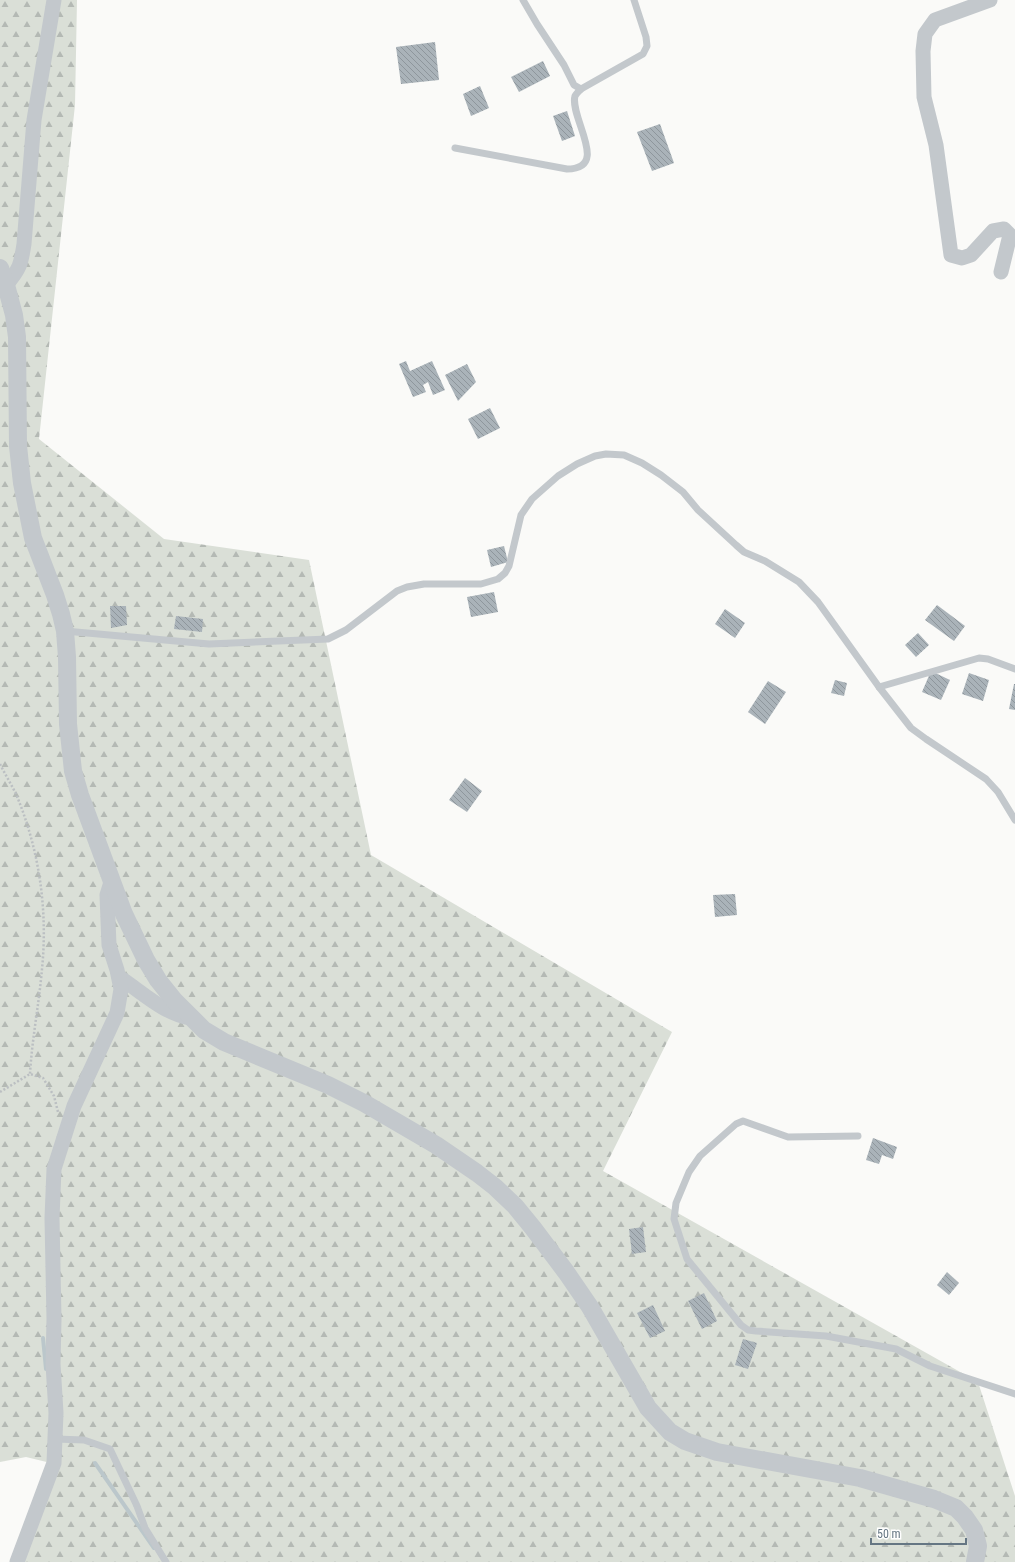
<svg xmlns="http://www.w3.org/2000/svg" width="1015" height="1562" font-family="'Roboto Condensed',sans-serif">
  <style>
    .forest { fill: url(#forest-firs) }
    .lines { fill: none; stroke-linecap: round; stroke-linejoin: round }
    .stream { stroke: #bbc7cb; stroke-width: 4 }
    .building { fill: url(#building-back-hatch) }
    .path { stroke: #bbbfc2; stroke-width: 2.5; stroke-dasharray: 2 2; stroke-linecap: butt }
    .service { stroke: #c3c8cc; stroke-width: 7 }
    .minor { stroke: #c3c8cc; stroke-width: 15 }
    .tertiary { stroke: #c3c8cc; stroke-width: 18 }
  </style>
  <defs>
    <pattern id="forest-firs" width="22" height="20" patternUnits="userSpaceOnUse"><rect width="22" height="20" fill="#dadfd7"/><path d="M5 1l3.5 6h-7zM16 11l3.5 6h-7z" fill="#b4b9b4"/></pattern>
    <pattern id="building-back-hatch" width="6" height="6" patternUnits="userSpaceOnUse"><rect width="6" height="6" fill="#aab3b9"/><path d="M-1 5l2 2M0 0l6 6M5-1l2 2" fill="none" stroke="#8e969c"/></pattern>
  </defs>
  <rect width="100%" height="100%" fill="#fafaf8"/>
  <path class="forest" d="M0 0H77L75 105 39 439 164 539 309 560 371 855 672 1032 603 1171 978 1382 1015 1496V1562H21L59 1465 26 1457 0 1462Z"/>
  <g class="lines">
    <g class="stream">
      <path d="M43 1338 46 1369"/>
      <path d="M95 1463 154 1548"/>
    </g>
  </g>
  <g class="building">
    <path d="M435 42 439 80 401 84 396 47Z"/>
    <path d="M543 61 550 76 519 92 511 77Z"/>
    <path d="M480 86 489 108 471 116 463 94Z"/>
    <path d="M567 111 575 136 562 141 553 116Z"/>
    <path d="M660 124 674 163 652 171 637 132Z"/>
    <path d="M406 361 410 371 432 361 445 390 433 395 428 382 423 385 426 392 413 397 399 364Z"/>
    <path d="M467 364 476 382 458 401 445 375Z"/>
    <path d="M490 408 500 428 478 439 468 419Z"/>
    <path d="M504 546 508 562 491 567 487 550Z"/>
    <path d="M494 592 498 612 471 617 467 597Z"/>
    <path d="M937 605 965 626 954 641 925 620Z"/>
    <path d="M110 606H126L127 625 111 628Z"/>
    <path d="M725 609 745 623 735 638 715 624Z"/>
    <path d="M176 616 203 619 202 632 174 629Z"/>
    <path d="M918 633 929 645 916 657 905 645Z"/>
    <path d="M931 671 950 680 941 700 922 692Z"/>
    <path d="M969 673 989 680 983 701 962 694Z"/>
    <path d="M835 680 847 683 844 696 831 693Z"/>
    <path d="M768 681 786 692 765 724 748 712Z"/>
    <path d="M1014 684H1015V710L1009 709Z"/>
    <path d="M465 778 482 791 467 812 449 800Z"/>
    <path d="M735 894 737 915 715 917 713 895Z"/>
    <path d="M873 1138 897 1147 893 1159 882 1155 879 1164 866 1160Z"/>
    <path d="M643 1227 646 1252 632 1254 629 1229Z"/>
    <path d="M947 1272 959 1283 949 1295 937 1285Z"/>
    <path d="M704 1293 717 1321 702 1329 688 1301Z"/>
    <path d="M653 1305 665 1331 650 1338 637 1313Z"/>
    <path d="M743 1339 757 1343 748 1369 735 1365Z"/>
  </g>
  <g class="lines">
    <g class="path">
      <path d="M0 764C5 774 11 784 16 794 39 849 48 909 42 969 39 1004 32 1039 30 1074"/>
      <path d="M0 1092 30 1074 43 1078 54 1096 58 1112"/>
    </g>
    <g class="service">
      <path d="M523 0 537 24 564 65 574 85 581 89"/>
      <path d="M455 148 567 169C611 169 569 117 575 96 576 94 579 91 581 89L643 54 647 46 646 37 634 0"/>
      <path d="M65 631 209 644 328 639 346 630 397 591 407 587 424 584H481L498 579 505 573 509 566 521 515 532 499 558 476 577 464 595 456 606 454 624 455 642 463 661 475 683 492 698 510 736 545 744 552 765 561 799 582 818 602 879 687 911 728 926 739 986 779 998 792 1015 820"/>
      <path d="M879 687 979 658 988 659 1015 669"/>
      <path d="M858 1136 788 1137 743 1121 736 1124 700 1156 689 1172 676 1203 674 1219 687 1259 741 1325 748 1330 756 1331 826 1336 896 1349 930 1366 1015 1394"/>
      <path d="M55 1439 84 1440 110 1449 137 1506 145 1528 166 1562"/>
    </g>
    <g class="minor">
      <path d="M990 0 935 20 925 34 923 51 924 97 936 145 951 255 962 258 971 255 993 231 1004 229 1010 235 1001 272"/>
      <path d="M6 285C20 269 21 264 24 244L34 120 54 0"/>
      <path d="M119 977C142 992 163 1013 190 1018"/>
      <path d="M17 1562 54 1463 56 1413 53 1364 54 1319 52 1218 54 1169 74 1106 117 1013 121 989 117 970 109 945 107 895 112 879"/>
    </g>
    <path class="tertiary" d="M0 268 6 285 14 315 17 337 18 446 22 483 33 538 55 595 61 614 65 631 67 657 68 724 73 771 80 795 124 914 146 960 158 980 174 1000 204 1030 224 1042 328 1085 364 1103 436 1145 477 1173 495 1187 515 1206 533 1228 566 1272 590 1307 648 1408 670 1432 685 1441 717 1452 860 1478 934 1499 956 1508 965 1517 974 1530 978 1546 975 1562"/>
  </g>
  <path d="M871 1538v6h95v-6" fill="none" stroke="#657683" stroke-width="2"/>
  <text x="877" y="1538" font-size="12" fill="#657683" stroke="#ffffff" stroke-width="3" paint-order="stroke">50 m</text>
</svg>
